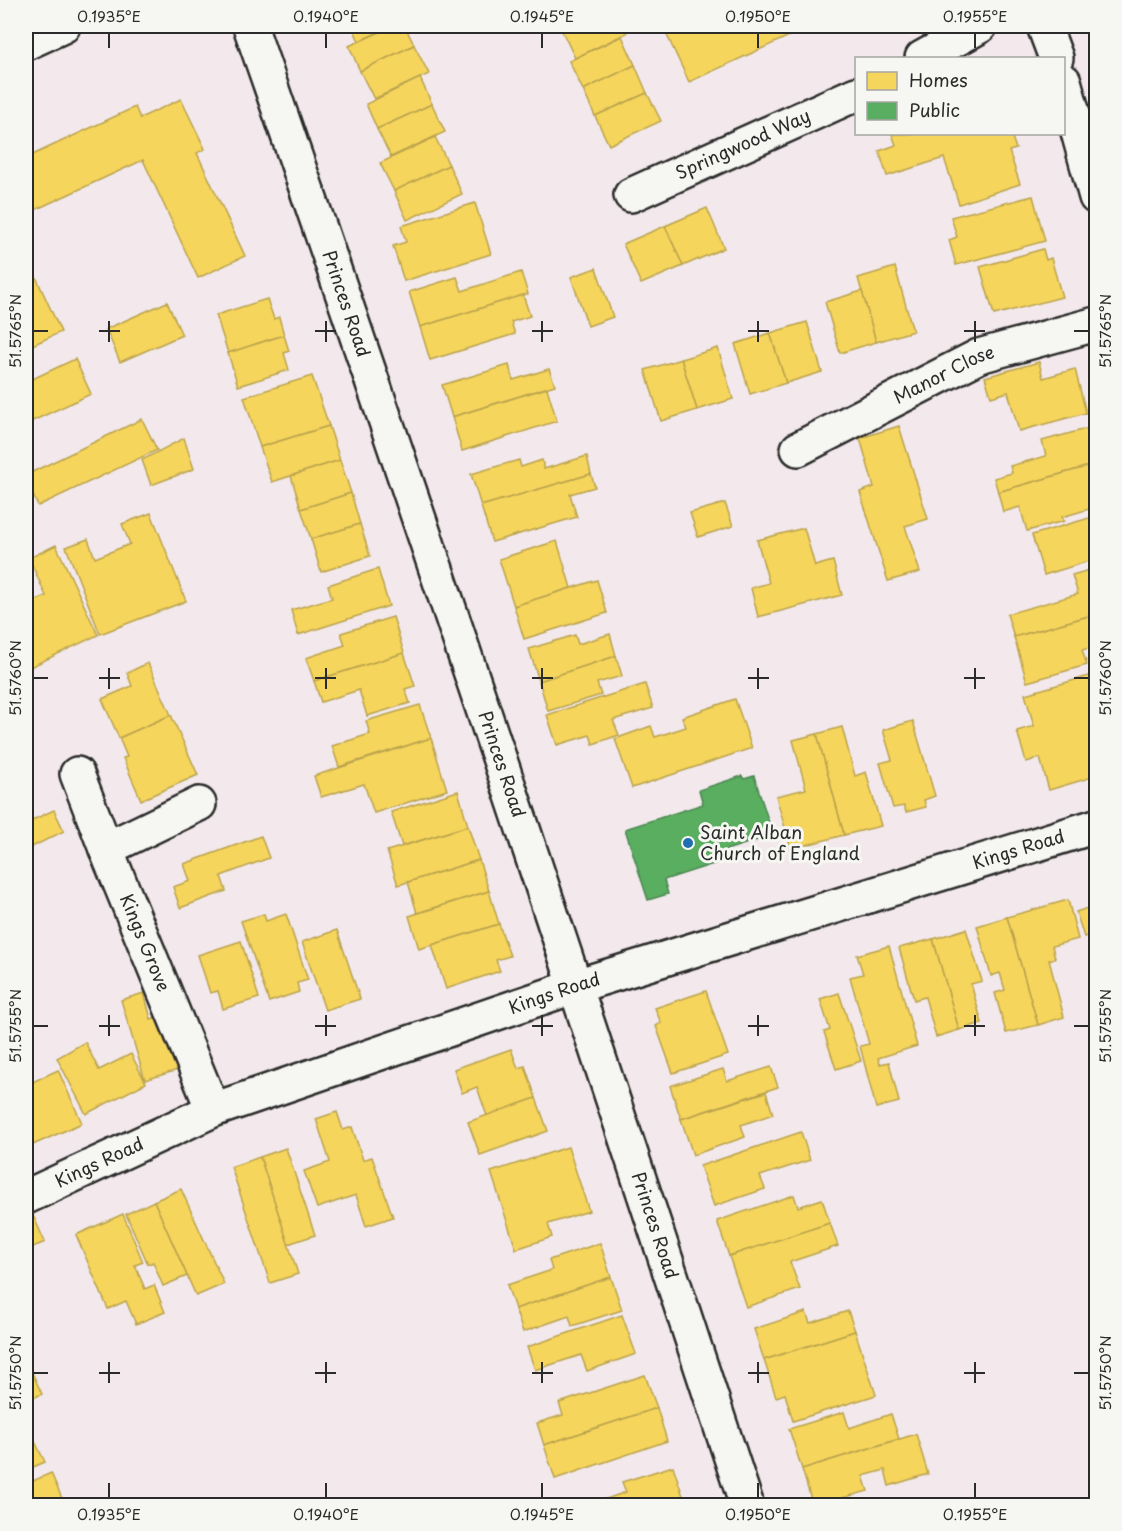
<svg xmlns="http://www.w3.org/2000/svg" width="1122" height="1531" font-family="'Playpen Sans',sans-serif">
  <style>
    .homes { fill: #f6d55c; stroke: #b9a24d; stroke-width: 1.5 }
    .public { fill: #5aae61; stroke: #4c8751; stroke-width: 1.5 }
    .lines { fill: none; stroke-linecap: round; stroke-linejoin: round }
    .minor-casing { stroke: #2b2b2b; stroke-width: 38 }
    .minor { stroke: #f6f6f2; stroke-width: 33 }
    .ticks { fill: none; stroke: #2b2b2b; stroke-width: 2 }
    .poi-dot { fill: #1f6fb2; stroke: #f6f6f2; stroke-width: 2 }
    .labels { text-anchor: middle; stroke-width: 6; stroke-linejoin: round; paint-order: stroke }
    .street-label { font-size: 18px; fill: #2b2b2b; stroke: #f6f6f2 }
    .poi-label { font-size: 18px; fill: #2b2b2b; stroke: #f6f6f2; text-anchor: start }
    .neatline { fill: none; stroke: #2b2b2b; stroke-width: 2 }
    .ticks-label { font-size: 15px; text-anchor: middle; fill: #2b2b2b }
  </style>
  <rect width="100%" height="100%" fill="#f3e9ed"/>
  <filter id="ink" filterUnits="userSpaceOnUse"><feTurbulence type="fractalNoise" baseFrequency=".0167" numOctaves="2"/><feDisplacementMap in="SourceGraphic" scale="12" xChannelSelector="R" yChannelSelector="G"/><feConvolveMatrix kernelMatrix="1 2 1 2 8 2 1 2 1" color-interpolation-filters="sRGB"/></filter>
  <g filter="url(#ink)">
    <g class="homes">
      <path d="M352 26H393L359 41Z"/>
      <path d="M393 26H405L414 45 360 71 349 46Z"/>
      <path d="M570 26H623L627 33 575 58 561 29Z"/>
      <path d="M671 26H811L689 82 664 29Z"/>
      <path d="M622 36 635 65 583 90 569 61Z"/>
      <path d="M414 45 429 74 374 99 360 71Z"/>
      <path d="M635 65 647 93 595 116 583 90Z"/>
      <path d="M420 78 432 104 377 129 366 104Z"/>
      <path d="M647 93 661 121 609 145 595 116Z"/>
      <path d="M181 99 205 149 197 153 245 256 198 278 143 160 26 214V158L135 107 140 118Z"/>
      <path d="M432 104 445 132 391 157 377 129Z"/>
      <path d="M892 134H1011L1016 149 1009 151 1020 184 959 204 944 158 887 176 879 151 896 145Z"/>
      <path d="M435 137 449 165 394 191 380 163Z"/>
      <path d="M449 165 462 194 407 220 394 191Z"/>
      <path d="M1033 196 1045 241 956 265 949 240 957 237 951 217Z"/>
      <path d="M475 203 491 254 404 281 393 246 406 242 401 226Z"/>
      <path d="M707 208 724 248 683 266 665 226Z"/>
      <path d="M665 226 683 266 641 284 623 244Z"/>
      <path d="M1043 249 1046 260 1051 258 1062 297 994 315 980 267Z"/>
      <path d="M26 255 61 332 26 348Z"/>
      <path d="M895 267 913 331 876 342 858 278Z"/>
      <path d="M596 268 613 317 588 326 571 277Z"/>
      <path d="M521 272 528 294 420 327 409 292 457 277 462 291Z"/>
      <path d="M862 291 876 342 840 353 825 302Z"/>
      <path d="M523 295 530 316 511 322 515 334 430 360 420 327Z"/>
      <path d="M267 299 274 319 279 317 284 335 228 353 216 315Z"/>
      <path d="M167 302 182 335 120 362 106 329Z"/>
      <path d="M807 322 822 372 786 383 770 333Z"/>
      <path d="M770 333 786 383 750 394 735 344Z"/>
      <path d="M284 335 289 351 284 353 289 370 238 386 228 353Z"/>
      <path d="M718 348 733 399 697 410 681 359Z"/>
      <path d="M75 359 91 394 26 424V382Z"/>
      <path d="M681 359 697 410 661 421 645 370Z"/>
      <path d="M1039 362 1043 378 1075 369 1086 413 1019 431 1008 392 991 397 985 377Z"/>
      <path d="M509 365 513 380 549 369 555 385 452 417 442 385Z"/>
      <path d="M312 376 329 426 260 447 244 397Z"/>
      <path d="M547 388 557 421 462 451 452 417Z"/>
      <path d="M142 419 157 450 38 506 26 480V475Z"/>
      <path d="M329 426 340 460 272 482 260 447Z"/>
      <path d="M899 426 928 519 905 526 920 572 888 581 860 492 874 487 860 438Z"/>
      <path d="M1096 426V464L998 492 994 478 1012 473 1010 466 1046 456 1042 441Z"/>
      <path d="M184 438 194 469 151 485 142 460Z"/>
      <path d="M587 456 591 474 481 506 471 474 519 460 521 467 542 460 544 469Z"/>
      <path d="M340 460 351 493 301 509 291 476Z"/>
      <path d="M1096 464V507L1062 517 1064 521 1027 531 1020 507 1003 512 998 492Z"/>
      <path d="M591 474 595 487 570 494 577 517 492 542 481 506Z"/>
      <path d="M351 493 360 524 311 539 301 509Z"/>
      <path d="M725 503 733 526 698 537 690 513Z"/>
      <path d="M151 513 186 601 100 634 66 547 88 539 95 558 130 544 122 524Z"/>
      <path d="M1096 516V559L1044 575 1032 535Z"/>
      <path d="M360 524 370 556 321 572 311 539Z"/>
      <path d="M804 528 815 566 833 561 842 595 758 617 751 588 769 583 757 540Z"/>
      <path d="M557 541 571 588 514 606 499 559Z"/>
      <path d="M56 545 98 635 26 669V605L46 596 29 558Z"/>
      <path d="M1096 568V614L1014 637 1007 614 1078 594 1072 575Z"/>
      <path d="M378 569 389 606 298 635 291 610 332 598 328 585Z"/>
      <path d="M597 580 607 613 524 639 514 606Z"/>
      <path d="M1096 614V658L1093 647 1082 650 1087 665 1027 682 1014 637Z"/>
      <path d="M393 617 404 653 314 681 306 658 345 645 341 633Z"/>
      <path d="M610 634 616 656 539 681 529 649 575 635 578 644Z"/>
      <path d="M404 653 415 686 405 689 410 703 367 716 359 690 321 702 314 681Z"/>
      <path d="M616 656 622 676 597 683 601 695 548 711 539 681Z"/>
      <path d="M148 663 171 715 119 738 102 699 132 686 127 673Z"/>
      <path d="M1096 674V776L1049 790 1040 758 1026 762 1017 731 1034 726 1025 694Z"/>
      <path d="M645 684 653 708 613 720 619 735 593 744 590 735 557 745 547 715Z"/>
      <path d="M735 699 752 748 632 788 615 739 651 726 655 737 686 727 682 717Z"/>
      <path d="M420 705 431 738 339 767 332 746 370 734 366 721Z"/>
      <path d="M171 715 198 775 141 800 123 758 127 757 119 738Z"/>
      <path d="M913 721 935 796 924 800 926 807 906 812 904 806 893 808 880 763 892 760 883 730Z"/>
      <path d="M842 727 855 776 866 772 881 826 844 835 817 734Z"/>
      <path d="M817 734 844 835 791 849 776 796 806 789 793 740Z"/>
      <path d="M431 738 447 790 374 813 364 784 321 797 314 776Z"/>
      <path d="M458 791 468 826 402 846 391 812Z"/>
      <path d="M54 810 64 831 26 850V823Z"/>
      <path d="M468 826 479 860 398 885 387 851Z"/>
      <path d="M261 836 269 858 221 876 226 891 180 908 173 887 190 881 184 864Z"/>
      <path d="M479 860 489 891 417 913 408 882Z"/>
      <path d="M489 891 499 924 419 949 409 916Z"/>
      <path d="M1068 900 1078 939 1052 946 1055 958 1049 960 1064 1017 1038 1025 1007 917Z"/>
      <path d="M1096 905V933L1084 937 1076 912Z"/>
      <path d="M264 914 266 921 286 914 308 980 297 983 299 992 269 1002 241 921Z"/>
      <path d="M1007 917 1038 1025 1006 1033 995 993 1005 990 1000 973 991 976 977 926Z"/>
      <path d="M499 924 510 956 496 960 500 971 446 989 432 945Z"/>
      <path d="M966 929 982 981 971 984 982 1023 959 1030 933 939Z"/>
      <path d="M337 930 360 999 325 1010 302 942Z"/>
      <path d="M933 939 959 1030 936 1037 925 997 914 1000 899 948Z"/>
      <path d="M241 941 259 998 223 1009 218 991 210 993 198 955Z"/>
      <path d="M889 946 917 1046 878 1058 880 1064 889 1062 899 1102 876 1108 860 1046 869 1044 850 977 863 974 857 955Z"/>
      <path d="M706 991 728 1055 673 1073 656 1026 661 1023 655 1008Z"/>
      <path d="M144 993 151 1019 165 1014 181 1069 145 1080 121 1000Z"/>
      <path d="M839 993 861 1061 836 1069 824 1032 830 1030 820 999Z"/>
      <path d="M85 1042 99 1070 131 1054 146 1083 86 1114 57 1058Z"/>
      <path d="M511 1049 518 1068 525 1066 536 1098 487 1116 477 1087 462 1093 454 1069Z"/>
      <path d="M771 1067 778 1087 681 1119 670 1086 723 1069 727 1081Z"/>
      <path d="M58 1070 82 1123 26 1148V1085Z"/>
      <path d="M766 1092 773 1114 741 1125 745 1137 693 1155 681 1119Z"/>
      <path d="M536 1098 548 1131 480 1155 468 1122Z"/>
      <path d="M337 1112 343 1130 352 1127 363 1160 372 1157 393 1217 366 1226 356 1195 317 1208 304 1171 330 1162 316 1119Z"/>
      <path d="M801 1132 810 1160 760 1176 765 1189 714 1206 700 1166Z"/>
      <path d="M568 1147 589 1211 548 1224 552 1237 516 1249 491 1172Z"/>
      <path d="M286 1148 315 1235 288 1244 260 1157Z"/>
      <path d="M260 1157 298 1274 270 1283 231 1167Z"/>
      <path d="M181 1189 224 1284 196 1296 154 1201Z"/>
      <path d="M794 1195 798 1207 822 1199 830 1223 729 1256 717 1221Z"/>
      <path d="M154 1201 187 1276 163 1286 153 1262 148 1264 126 1214Z"/>
      <path d="M32 1213 45 1242 26 1250V1216Z"/>
      <path d="M123 1214 143 1262 135 1265 145 1289 154 1285 165 1312 136 1324 126 1301 108 1309 76 1235Z"/>
      <path d="M830 1223 838 1246 790 1262 800 1289 746 1307 729 1256Z"/>
      <path d="M600 1243 611 1277 515 1309 507 1285 552 1270 549 1260Z"/>
      <path d="M611 1277 622 1310 572 1326 569 1316 523 1332 515 1309Z"/>
      <path d="M848 1311 855 1331 764 1360 754 1329 806 1312 810 1323Z"/>
      <path d="M622 1315 636 1354 587 1371 581 1355 535 1370 527 1347Z"/>
      <path d="M855 1331 876 1395 793 1421 785 1394 776 1397 764 1360Z"/>
      <path d="M29 1366 42 1394 26 1401V1367Z"/>
      <path d="M645 1375 657 1408 544 1445 537 1423 563 1415 559 1403Z"/>
      <path d="M657 1408 667 1441 555 1479 544 1445Z"/>
      <path d="M844 1412 849 1428 891 1414 899 1439 802 1469 789 1429Z"/>
      <path d="M26 1423 45 1462 26 1470Z"/>
      <path d="M916 1434 928 1474 889 1486 885 1470 863 1476 868 1491 813 1506 802 1469Z"/>
      <path d="M673 1466 684 1499 665 1506H586L626 1492 622 1482Z"/>
      <path d="M51 1473 64 1503 59 1506H26V1484Z"/>
      <path d="M684 1499 686 1506H665Z"/>
      <path d="M875 1501 876 1506H861Z"/>
    </g>
    <path class="public" d="M742 776 744 779 754 776 773 835 723 851 726 860 664 880 668 894 648 900 625 829 703 804 699 790Z"/>
    <g class="lines">
      <defs>
        <g id="minor">
          <path id="s1" d="M250 26C421 517 584 1011 747 1506"/>
          <path d="M1044 26 1056 58"/>
          <path d="M26 43 63 26"/>
          <path d="M922 58 980 26"/>
          <path d="M1064 81 1096 197"/>
          <path id="s2" d="M631 195 856 94"/>
          <path id="s3" d="M798 449 979 356 1096 324"/>
          <path id="s4" d="M77 774 106 849 213 1110"/>
          <path d="M106 849 199 804"/>
          <path id="s5" d="M26 1197 213 1110 576 986 1096 826"/>
        </g>
      </defs>
      <use href="#minor" class="minor-casing"/>
      <use href="#minor" class="minor"/>
    </g>
  </g>
  <path class="ticks" d="M109 33V48M326 33V48M542 33V48M758 33V48M975 33V48M109 321V342M326 321V342M542 321V342M758 321V342M975 321V342M33 331H48M99 331H120M315 331H336M532 331H553M748 331H769M964 331H985M1074 331H1089M109 668V689M326 668V689M542 668V689M758 668V689M975 668V689M33 678H48M99 678H120M315 678H336M532 678H553M748 678H769M964 678H985M1074 678H1089M109 1015V1036M326 1015V1036M542 1015V1036M758 1015V1036M975 1015V1036M33 1026H48M99 1026H120M315 1026H336M532 1026H553M748 1026H769M964 1026H985M1074 1026H1089M109 1362V1383M326 1362V1383M542 1362V1383M758 1362V1383M975 1362V1383M33 1373H48M99 1373H120M315 1373H336M532 1373H553M748 1373H769M964 1373H985M1074 1373H1089M109 1483V1498M326 1483V1498M542 1483V1498M758 1483V1498M975 1483V1498"/>
  <circle class="poi-dot" cx="688" cy="843" r="6"/>
  <g class="labels">
    <g class="street-label">
      <text dy="6" stroke="none"><textPath href="#s2" startOffset="123">Springwood Way</textPath></text>
      <text dy="6" stroke="none"><textPath href="#s1" startOffset="294">Princes Road</textPath></text>
      <text dy="6" stroke="none"><textPath href="#s3" startOffset="164">Manor Close</textPath></text>
      <text dy="6" stroke="none"><textPath href="#s1" startOffset="780">Princes Road</textPath></text>
      <text dy="6" stroke="none"><textPath href="#s5" startOffset="1053">Kings Road</textPath></text>
      <text dy="6" stroke="none"><textPath href="#s4" startOffset="182">Kings Grove</textPath></text>
      <text dy="6" stroke="none"><textPath href="#s5" startOffset="567">Kings Road</textPath></text>
      <text dy="6" stroke="none"><textPath href="#s5" startOffset="81">Kings Road</textPath></text>
      <text dy="6" stroke="none"><textPath href="#s1" startOffset="1266">Princes Road</textPath></text>
    </g>
    <g class="poi-label">
      <text x="700" y="839">Saint Alban<tspan x="700" dy="21">Church of England</tspan></text>
    </g>
  </g>
  <rect width="1122" height="1531" fill="none" stroke="#f6f6f2" stroke-width="66"/>
  <rect x="855" y="57" width="210" height="78" fill="#f6f6f2" stroke="#a5a5a2" stroke-width="1.5"/>
  <rect x="867" y="72" width="30" height="18" fill="#f6d55c" stroke="#a5a5a2" stroke-width="1.5"/>
  <text x="909" y="87" font-size="18" fill="#2b2b2b">Homes</text>
  <rect x="867" y="102" width="30" height="18" fill="#5aae61" stroke="#a5a5a2" stroke-width="1.5"/>
  <text x="909" y="117" font-size="18" fill="#2b2b2b">Public</text>
  <rect x="33" y="33" width="1056" height="1465" class="neatline"/>
  <g class="ticks-label">
    <text x="109" y="22">0.1935°E</text>
    <text x="326" y="22">0.1940°E</text>
    <text x="542" y="22">0.1945°E</text>
    <text x="758" y="22">0.1950°E</text>
    <text x="975" y="22">0.1955°E</text>
    <text transform="translate(16 331) rotate(-90)" y="5">51.5765°N</text>
    <text transform="translate(1106 331) rotate(-90)" y="5">51.5765°N</text>
    <text transform="translate(16 678) rotate(-90)" y="5">51.5760°N</text>
    <text transform="translate(1106 678) rotate(-90)" y="5">51.5760°N</text>
    <text transform="translate(16 1026) rotate(-90)" y="5">51.5755°N</text>
    <text transform="translate(1106 1026) rotate(-90)" y="5">51.5755°N</text>
    <text transform="translate(16 1373) rotate(-90)" y="5">51.5750°N</text>
    <text transform="translate(1106 1373) rotate(-90)" y="5">51.5750°N</text>
    <text x="109" y="1520">0.1935°E</text>
    <text x="326" y="1520">0.1940°E</text>
    <text x="542" y="1520">0.1945°E</text>
    <text x="758" y="1520">0.1950°E</text>
    <text x="975" y="1520">0.1955°E</text>
  </g>
</svg>
